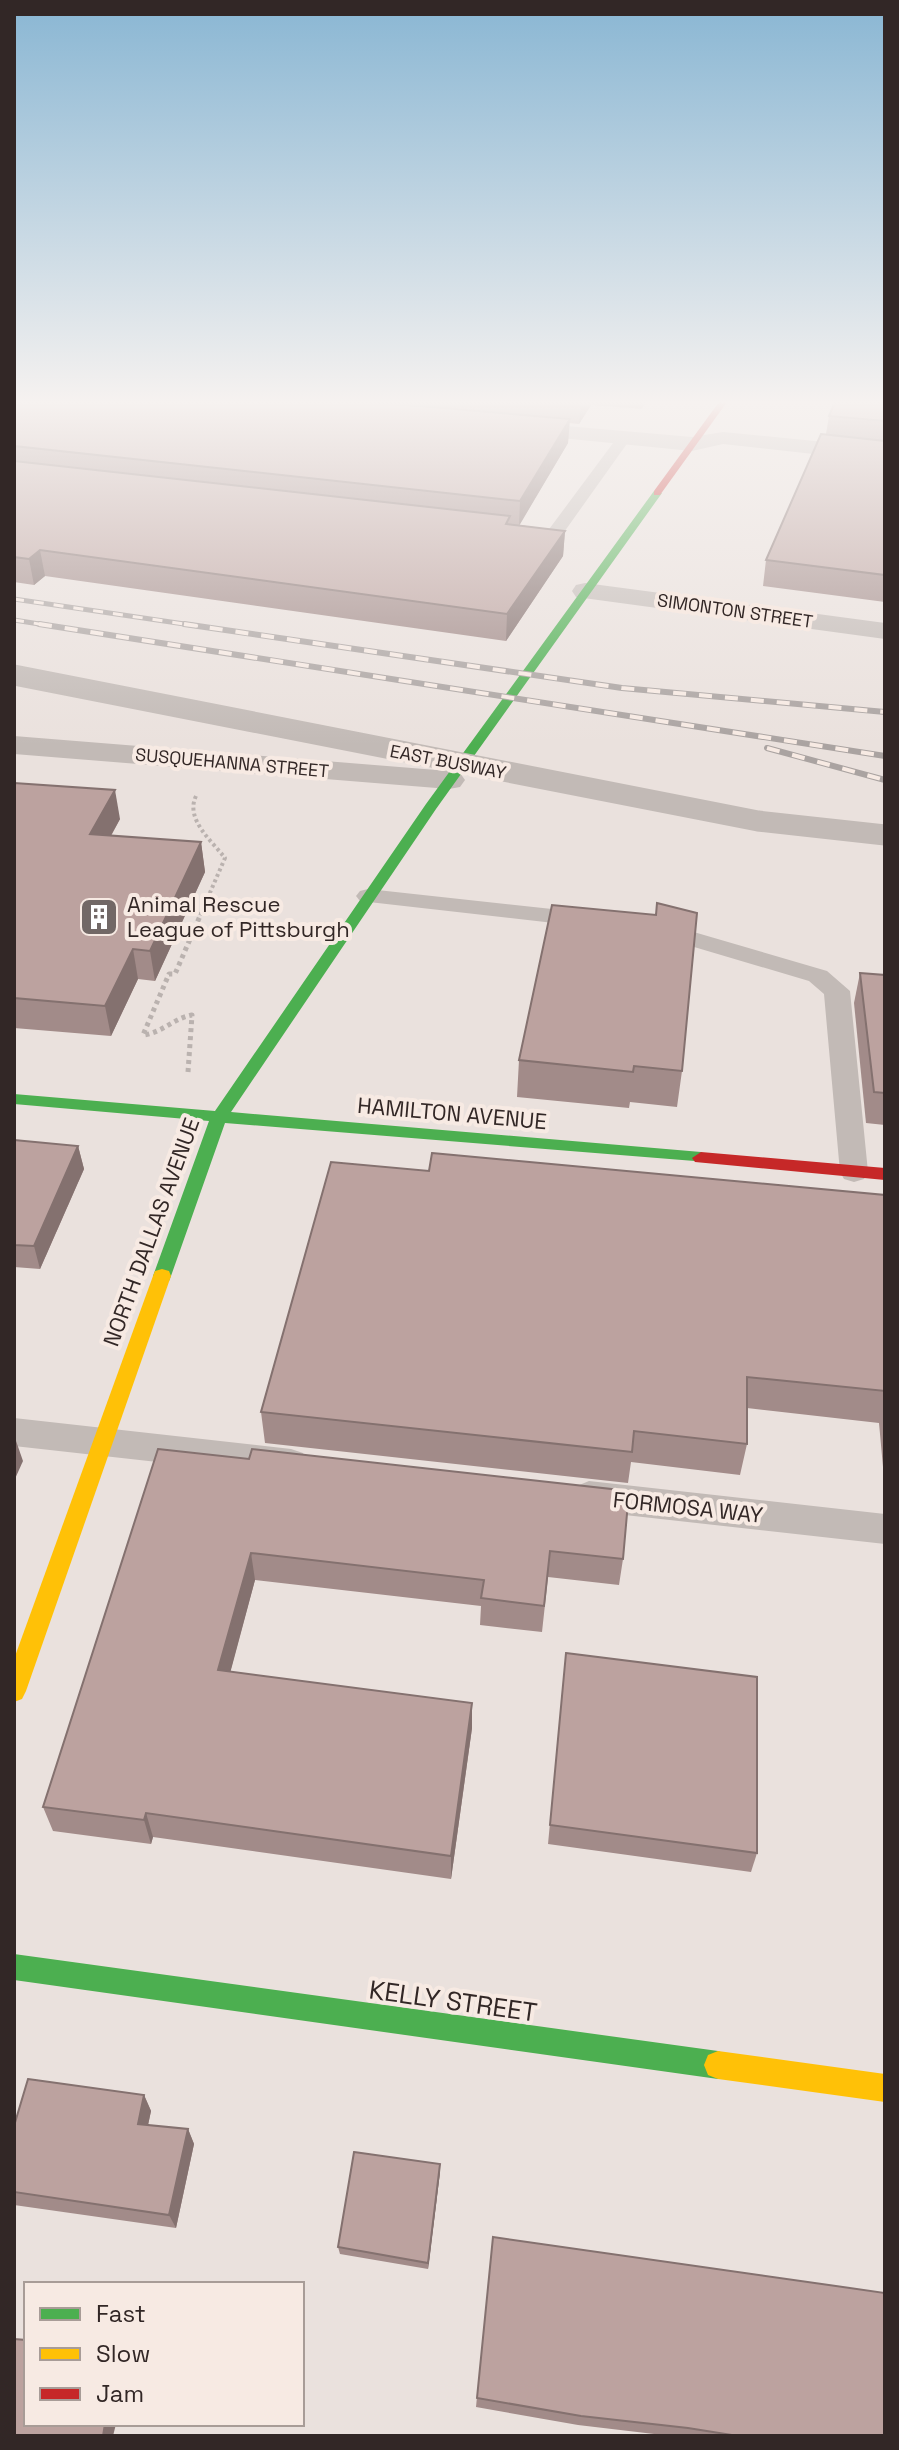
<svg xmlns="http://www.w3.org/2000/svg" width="899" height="2450" font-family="'Space Grotesk',sans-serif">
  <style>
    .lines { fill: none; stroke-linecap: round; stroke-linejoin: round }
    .path-far1 { stroke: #bab2af; stroke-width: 4; stroke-dasharray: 3 3; stroke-linecap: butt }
    .path { stroke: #bab2af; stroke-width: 5; stroke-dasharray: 4 4; stroke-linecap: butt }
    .lane { fill: #c2bab6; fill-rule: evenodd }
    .street { fill: #c2bab6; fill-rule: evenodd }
    .fast { fill: #4caf50; fill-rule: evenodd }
    .slow { fill: #ffc107; fill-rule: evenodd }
    .jam { fill: #c62828; fill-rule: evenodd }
    .rail-far1-casing { stroke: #aaa3a1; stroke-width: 5 }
    .rail-casing { stroke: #aaa3a1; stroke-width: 6 }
    .rail-far1 { stroke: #f7eae3; stroke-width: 3; stroke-dasharray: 10; stroke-linecap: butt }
    .rail { stroke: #f7eae3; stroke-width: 4; stroke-dasharray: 13; stroke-linecap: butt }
    .lane-bridge { stroke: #c2bab6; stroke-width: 21 }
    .wall { fill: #a28b89 }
    .shaded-wall { fill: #84716f }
    .building { fill: #bca29f; stroke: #84716f; stroke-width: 2 }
    .labels { text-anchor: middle; stroke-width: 8; stroke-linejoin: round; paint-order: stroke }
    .far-street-label { font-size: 18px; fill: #322726; stroke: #f7eae3 }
    .poi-label { font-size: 22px; fill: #322726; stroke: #f7eae3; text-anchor: start }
    .street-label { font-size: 22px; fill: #322726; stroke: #f7eae3 }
    .near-street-label { font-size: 26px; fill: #322726; stroke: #f7eae3 }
  </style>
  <rect width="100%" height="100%" fill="#eae1dd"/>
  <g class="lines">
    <path class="path-far1" d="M196 796C185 819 211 840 225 858L199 918"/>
    <path class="path" d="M188 1072 192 1015C174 1018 162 1033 143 1035L169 974H175L200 916"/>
    <g class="lane">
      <path d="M624 434 631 438 557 542 515 538 513 534 515 530 547 532 619 435Z"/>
      <path d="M368 889 589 913 598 915 601 920 598 925 589 927 360 901 356 896 360 891Z"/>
      <path d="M656 921 827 971 850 991 868 1172 864 1179 854 1182 844 1179 840 1172 824 994 809 981 647 933 644 928 647 923Z"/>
      <path d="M14 1418 291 1449 303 1453 308 1463 303 1473 291 1477 14 1446Z"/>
      <path d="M589 1481 885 1514V1544L589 1511 577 1506 571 1496 577 1486Z"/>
    </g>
    <g class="street">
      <path d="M509 421 692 437 723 432 885 448V462L723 444 692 451 501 432 498 427 501 422Z"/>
      <path d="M585 583 885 623V639L576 597 572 591 576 585Z"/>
      <path d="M14 736 449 771 460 773 465 780 460 787 449 789 14 754Z"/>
    </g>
    <g class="fast">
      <path d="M654 491 662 493 436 809 231 1112 701 1152 710 1158 707 1162 225 1123 171 1276 169 1281H155L153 1276 209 1121 14 1104V1094L215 1111 426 804Z"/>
      <path d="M14 1954 718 2051 728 2055 732 2065 728 2075 718 2079 14 1980Z"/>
    </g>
    <g class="slow">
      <path d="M162 1269 169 1271 171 1276 26 1691 22 1699 14 1702V1659L153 1276 155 1271Z"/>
      <path d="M718 2051 885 2074V2102L718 2079 708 2075 704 2065 708 2055Z"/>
    </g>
    <g class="jam">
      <path d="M719 402H727L660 495H654V491Z"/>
      <path d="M701 1152 885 1168V1180L695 1162 692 1158Z"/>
    </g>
    <defs>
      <g id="rail-far1">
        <path d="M14 599 198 626"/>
        <path d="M14 620 52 626"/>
      </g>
      <g id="rail">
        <path d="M39 624 885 756"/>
        <path d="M184 624 622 688 885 712"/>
        <path d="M767 748 885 780"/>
      </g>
    </defs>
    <use href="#rail-far1" class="rail-far1-casing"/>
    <use href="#rail" class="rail-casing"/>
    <use href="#rail-far1" class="rail-far1"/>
    <use href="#rail" class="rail"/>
    <path class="lane-bridge" d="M14 675 758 821 885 835"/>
  </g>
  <g class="wall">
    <path d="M14 402H646L642 409 591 405 579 424 569 423 568 443 519 525 565 531 563 556 506 641 45 576 34 585 14 582Z"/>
    <path d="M885 402V602L763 586 766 560 826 434 829 416Z"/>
    <path d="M14 783 120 819 111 836 201 842 205 872 155 981 138 979 111 1036 14 1028Z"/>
    <path d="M552 905 682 1071 677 1107 630 1102 629 1108 517 1097 519 1060Z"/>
    <path d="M860 973 885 975V1125L866 1123 854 1003Z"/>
    <path d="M14 1140 78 1146 84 1169 40 1269 14 1267Z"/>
    <path d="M429 1171 885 1195V1489L879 1423 747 1408V1444L740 1475 631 1462 628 1483 265 1443 261 1412Z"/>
    <path d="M249 1459 623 1559 619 1585 548 1577 542 1632 480 1625 481 1606 255 1580 230 1672 472 1703V1728L451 1879 153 1837 151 1844 53 1831 43 1807Z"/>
    <path d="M566 1653 757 1853 751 1872 548 1844Z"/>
    <path d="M144 2095 151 2111 148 2125 188 2129 194 2144 176 2228 14 2205V2126Z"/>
    <path d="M440 2172 428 2269 340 2254 338 2247Z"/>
    <path d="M493 2237 885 2436H671L578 2425 476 2407Z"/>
  </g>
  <g class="shaded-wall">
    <path d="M581 402H591V405L579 424Z"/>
    <path d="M570 419 568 443 519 526 520 501Z"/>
    <path d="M565 531 563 556 506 641 507 614Z"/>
    <path d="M40 550 45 576 34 585 29 559Z"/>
    <path d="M115 790 120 819 95 864 90 834Z"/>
    <path d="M201 842 205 872 155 981 150 951Z"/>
    <path d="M133 949 138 979 111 1036 105 1006Z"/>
    <path d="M78 1146 84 1169 40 1269 34 1246Z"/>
    <path d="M15 1438 23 1461 14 1481V1441Z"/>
    <path d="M251 1553 255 1580 224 1696 218 1670Z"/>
    <path d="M472 1703V1728L451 1879V1856Z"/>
    <path d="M146 1813 153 1837 151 1844 144 1820Z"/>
    <path d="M144 2095 151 2111 145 2139 138 2124Z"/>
    <path d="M188 2129 194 2144 176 2228 169 2215Z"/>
    <path d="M440 2164V2172L428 2269V2263Z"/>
    <path d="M105 2424H116L113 2436H103Z"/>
  </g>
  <g class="building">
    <path d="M14 402H372L570 419 520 501 14 446Z"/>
    <path d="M835 402H885V421L829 416Z"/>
    <path d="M821 434 885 441V575L766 560Z"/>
    <path d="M14 461 510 516 506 524 565 531 507 614 40 550 29 559 14 557Z"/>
    <path d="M14 783 115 790 90 834 201 842 150 951 133 949 105 1006 14 998Z"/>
    <path d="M657 903 697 913 682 1071 634 1066 633 1072 519 1060 552 905 656 915Z"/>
    <path d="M860 973 885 975V1093L874 1092Z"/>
    <path d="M14 1140 78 1146 34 1246 14 1245Z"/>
    <path d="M432 1153 885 1195V1391L747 1377V1444L634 1431 632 1452 261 1412 331 1162 429 1171Z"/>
    <path d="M158 1449 249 1459 252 1449 629 1491 623 1559 550 1551 544 1606 481 1598 484 1580 251 1553 218 1670 472 1703 451 1856 146 1813 144 1820 43 1807Z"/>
    <path d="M566 1653 757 1677V1853L550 1825Z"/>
    <path d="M28 2079 144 2095 138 2124 188 2129 169 2215 14 2192V2126Z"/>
    <path d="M354 2152 440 2164 428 2263 338 2247Z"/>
    <path d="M493 2237 885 2293V2436H738L688 2428 581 2416 477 2398Z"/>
    <path d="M14 2339 26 2340V2424H105L103 2436H14Z"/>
  </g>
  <linearGradient id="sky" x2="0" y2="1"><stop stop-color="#89b6d3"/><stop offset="0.54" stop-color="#f6f2f0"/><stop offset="1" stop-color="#f6f2f0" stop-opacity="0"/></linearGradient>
  <rect width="899" height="745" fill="url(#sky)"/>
  <defs>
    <symbol id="building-square" viewBox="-11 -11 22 22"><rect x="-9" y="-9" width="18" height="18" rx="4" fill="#726866" stroke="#f7eae3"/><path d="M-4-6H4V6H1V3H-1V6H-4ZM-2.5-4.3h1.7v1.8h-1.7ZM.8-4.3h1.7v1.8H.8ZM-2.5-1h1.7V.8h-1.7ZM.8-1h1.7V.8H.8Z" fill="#fff"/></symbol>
  </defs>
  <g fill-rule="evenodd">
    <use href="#building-square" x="77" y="895" width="44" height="44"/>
  </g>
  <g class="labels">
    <g class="far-street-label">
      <text transform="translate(735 611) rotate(8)" y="6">SIMONTON STREET</text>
      <text transform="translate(448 762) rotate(11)" y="6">EAST BUSWAY</text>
      <text transform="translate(232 763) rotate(5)" y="6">SUSQUEHANNA STREET</text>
    </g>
    <g class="poi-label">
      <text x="127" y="912">Animal Rescue<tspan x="127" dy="25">League of Pittsburgh</tspan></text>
    </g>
    <g class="street-label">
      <text transform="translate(452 1113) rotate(5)" y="8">HAMILTON AVENUE</text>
      <text transform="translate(151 1232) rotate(-70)" y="8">NORTH DALLAS AVENUE</text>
      <text transform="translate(688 1507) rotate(6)" y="8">FORMOSA WAY</text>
    </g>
    <g class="near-street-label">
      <text transform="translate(453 2001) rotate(8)" y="9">KELLY STREET</text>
    </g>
  </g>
  <rect width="899" height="2450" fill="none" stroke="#322726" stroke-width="32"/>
  <rect x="24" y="2282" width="280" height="144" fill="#f7eae3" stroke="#a89c97" stroke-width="2"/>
  <rect x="40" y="2308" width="40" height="12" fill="#4caf50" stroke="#a89c97" stroke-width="2"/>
  <text x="96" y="2322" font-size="24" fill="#322726">Fast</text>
  <rect x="40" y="2348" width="40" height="12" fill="#ffc107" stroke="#a89c97" stroke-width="2"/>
  <text x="96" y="2362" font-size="24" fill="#322726">Slow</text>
  <rect x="40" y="2388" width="40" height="12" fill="#c62828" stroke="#a89c97" stroke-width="2"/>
  <text x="96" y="2402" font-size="24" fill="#322726">Jam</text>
</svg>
